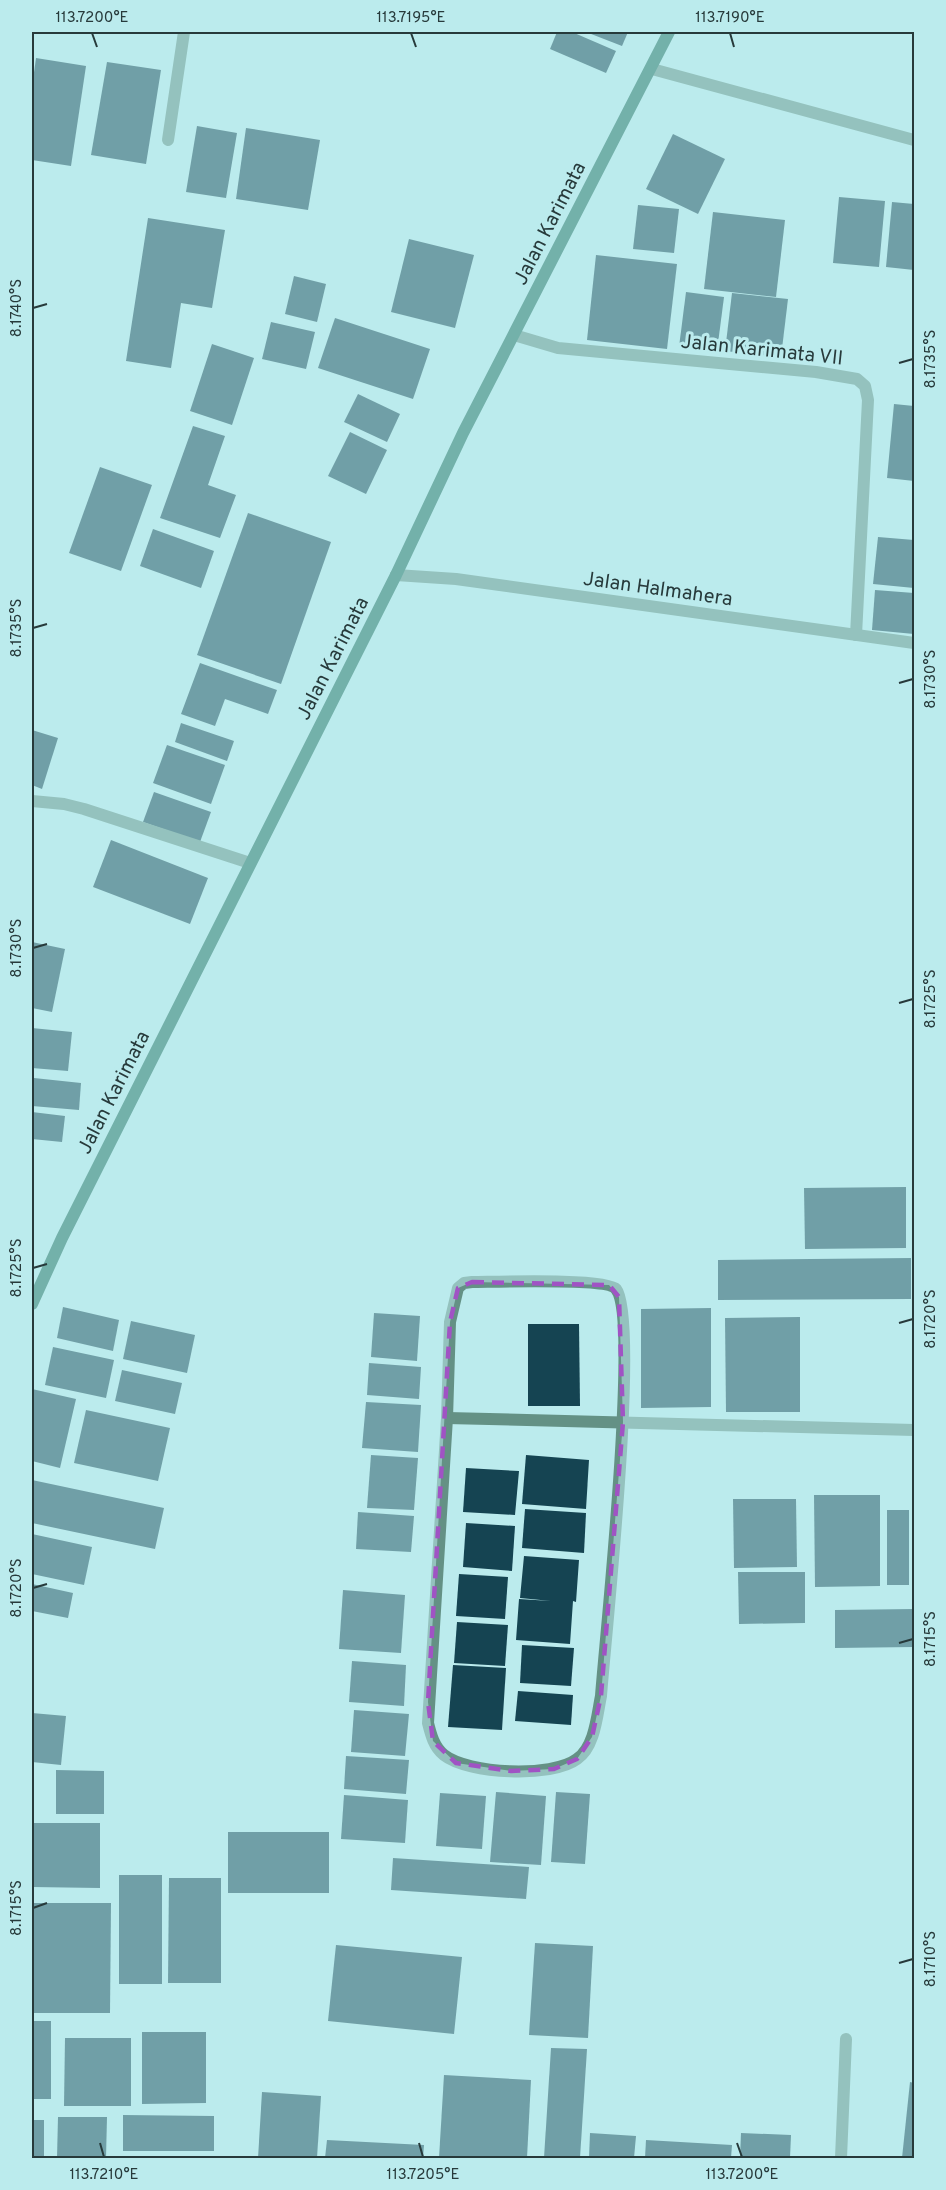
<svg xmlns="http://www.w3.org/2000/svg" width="946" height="2190" font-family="Overpass,sans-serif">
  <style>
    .building { fill: #154452 }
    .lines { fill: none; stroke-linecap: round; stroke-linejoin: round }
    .street { stroke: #649185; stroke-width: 12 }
    .secondary { stroke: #1c6a5a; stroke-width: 12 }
    .marked { fill: none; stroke: #a053c4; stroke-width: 4.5; stroke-dasharray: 12 8; stroke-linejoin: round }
    .ticks { fill: none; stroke: #273a3b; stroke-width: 2 }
    .labels { text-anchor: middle; stroke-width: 6; stroke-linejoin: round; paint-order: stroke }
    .street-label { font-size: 20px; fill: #273a3b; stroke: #bbebed }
    .neatline { fill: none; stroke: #273a3b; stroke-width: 2 }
    .ticks-label { font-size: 15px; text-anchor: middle; fill: #273a3b }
  </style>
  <rect width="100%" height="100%" fill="#bbebed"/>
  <g class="building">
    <path d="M557 32H572L616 51 606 73 550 49Z"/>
    <path d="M586 32H628L622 46Z"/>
    <path d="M36 58 86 66 71 166 32 160V87Z"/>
    <path d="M107 62 161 70 146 164 91 155Z"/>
    <path d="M197 126 237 133 226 198 186 192Z"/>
    <path d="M246 128 320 140 308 210 236 199Z"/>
    <path d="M673 134 725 159 698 214 646 189Z"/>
    <path d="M839 197 885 201 879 267 833 263Z"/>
    <path d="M892 202 914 204V270L886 267Z"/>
    <path d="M638 205 679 209 674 253 633 249Z"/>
    <path d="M713 212 785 220 776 297 704 289Z"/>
    <path d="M148 218 225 230 212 308 181 303 171 368 126 361Z"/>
    <path d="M409 239 474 255 455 328 391 312Z"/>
    <path d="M596 255 677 264 667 349 587 340Z"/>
    <path d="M294 276 326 284 317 322 285 314Z"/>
    <path d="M686 292 724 297 717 351 679 347Z"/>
    <path d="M732 293 788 299 781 357 725 351Z"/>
    <path d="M335 318 430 349 413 399 318 368Z"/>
    <path d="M271 322 315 332 306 369 262 359Z"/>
    <path d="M212 344 254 358 232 425 190 411Z"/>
    <path d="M358 394 400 414 387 442 344 422Z"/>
    <path d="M894 404 914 406V481L887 478Z"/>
    <path d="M193 426 225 436 208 485 236 495 220 538 160 518Z"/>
    <path d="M350 432 387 450 366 494 328 476Z"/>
    <path d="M100 467 152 485 121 571 69 553Z"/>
    <path d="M248 513 331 542 281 684 197 655Z"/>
    <path d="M153 529 214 551 201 588 140 566Z"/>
    <path d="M878 537 914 540V588L873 584Z"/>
    <path d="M875 590 914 593V634L872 630Z"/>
    <path d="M200 663 277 690 268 714 225 699 215 726 181 714Z"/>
    <path d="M181 723 234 741 227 761 175 742Z"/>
    <path d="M32 730 58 738 42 789 32 785Z"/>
    <path d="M167 745 225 765 211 804 153 783Z"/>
    <path d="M154 792 211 812 200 842 143 822Z"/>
    <path d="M111 840 208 878 190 924 93 887Z"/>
    <path d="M32 942 65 949 52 1012 32 1008Z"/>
    <path d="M32 1028 72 1032 68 1071 32 1068Z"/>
    <path d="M34 1078 81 1083 79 1110 32 1106Z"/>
    <path d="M32 1112 65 1116 62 1142 32 1139Z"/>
    <path d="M906 1187V1248L805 1249 804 1188Z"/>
    <path d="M911 1258V1299L718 1300V1260Z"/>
    <path d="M63 1307 119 1320 113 1351 57 1338Z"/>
    <path d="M711 1308V1407L641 1408V1309Z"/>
    <path d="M374 1313 420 1316 417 1361 371 1357Z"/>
    <path d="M800 1317V1412H726L725 1318Z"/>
    <path d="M131 1321 195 1335 187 1373 123 1359Z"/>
    <path d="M528 1324H579L580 1406H528Z"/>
    <path d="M53 1347 114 1360 106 1398 45 1385Z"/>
    <path d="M369 1363 421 1367 419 1399 367 1395Z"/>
    <path d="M122 1370 182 1383 175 1414 115 1401Z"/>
    <path d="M32 1389 76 1399 60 1468 32 1461Z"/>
    <path d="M366 1402 421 1405 418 1452 362 1448Z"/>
    <path d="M86 1410 170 1428 158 1481 74 1463Z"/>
    <path d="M371 1455 418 1458 414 1510 367 1508Z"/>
    <path d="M526 1455 589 1460 586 1509 522 1504Z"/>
    <path d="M466 1468 519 1471 515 1515 463 1512Z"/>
    <path d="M32 1480 164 1508 155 1549 32 1523Z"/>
    <path d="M814 1495H880V1586L815 1587Z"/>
    <path d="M733 1499H796L797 1567 734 1568Z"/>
    <path d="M525 1509 586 1513 584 1553 522 1548Z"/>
    <rect x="887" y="1510" width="22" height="75"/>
    <path d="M358 1512 414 1516 411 1552 356 1549Z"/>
    <path d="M466 1523 515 1526 512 1571 463 1567Z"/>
    <path d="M32 1534 92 1547 84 1585 32 1574Z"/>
    <path d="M524 1556 579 1560 576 1602 573 1601 570 1644 516 1640 519 1599 551 1601 520 1598Z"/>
    <path d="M738 1572H805V1623L739 1624Z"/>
    <path d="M459 1574 508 1577 505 1619 456 1616Z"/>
    <path d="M32 1584 73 1593 68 1618 32 1611Z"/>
    <path d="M343 1590 405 1595 401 1653 339 1649Z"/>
    <path d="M914 1609V1647L835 1648V1610Z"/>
    <path d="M457 1622 508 1625 505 1666 454 1663Z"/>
    <path d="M522 1645 574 1648 571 1686 520 1683Z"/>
    <path d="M352 1661 406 1665 404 1706 349 1702Z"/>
    <path d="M453 1665 506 1668 502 1730 448 1727Z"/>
    <path d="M518 1691 573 1695 571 1725 515 1721Z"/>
    <path d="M354 1710 409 1714 405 1756 351 1752Z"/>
    <path d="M32 1713 66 1716 61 1765 32 1762Z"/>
    <path d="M346 1756 409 1760 406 1794 344 1789Z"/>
    <path d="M56 1770 104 1771V1814H56Z"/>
    <path d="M496 1792 546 1796 541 1865 490 1862Z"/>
    <path d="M556 1792 590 1794 585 1864 551 1862Z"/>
    <path d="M440 1793 486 1796 482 1849 436 1846Z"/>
    <path d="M344 1795 408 1800 405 1843 341 1839Z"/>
    <path d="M32 1823H100V1888L32 1887Z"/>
    <rect x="228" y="1832" width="101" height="61"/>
    <path d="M393 1858 529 1867 526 1899 391 1890Z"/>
    <rect x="119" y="1875" width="43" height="109"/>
    <path d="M169 1878H221V1983H168Z"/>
    <path d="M32 1903H111L110 2013H32Z"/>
    <path d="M535 1943 593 1946 588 2038 529 2035Z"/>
    <path d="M336 1945 462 1957 454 2034 328 2021Z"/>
    <rect x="32" y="2021" width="19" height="78"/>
    <path d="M142 2032H206V2103L142 2104Z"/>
    <path d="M65 2038H131V2106H64Z"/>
    <path d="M551 2048 587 2049 580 2158H544Z"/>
    <path d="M444 2075 531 2080 527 2158H439Z"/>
    <path d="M910 2082 914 2083V2158H902Z"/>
    <path d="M262 2092 321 2096 317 2158H258Z"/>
    <path d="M123 2115 214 2116V2151H123Z"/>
    <path d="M58 2117H107L106 2158H57Z"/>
    <rect x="32" y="2120" width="12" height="38"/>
    <path d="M590 2133 636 2136 634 2158H589Z"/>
    <path d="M741 2133 791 2135 790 2158H740Z"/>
    <path d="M327 2140 424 2145 423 2158H325Z"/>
    <path d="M646 2140 732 2145 731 2158H645Z"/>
  </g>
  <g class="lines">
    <g class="street">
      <path d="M652 69 914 140"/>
      <path d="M168 140 184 32"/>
      <path d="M514 335 558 348 816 372 857 379 865 386 868 400 856 635"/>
      <path d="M396 575 456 579 914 643"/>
      <path d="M32 801 64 804 84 809 250 863"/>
      <path d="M472 1282C493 1282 607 1278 616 1289 640 1318 605 1640 601 1696 597 1715 595 1747 577 1759 552 1778 468 1774 444 1755 434 1747 431 1735 428 1723L447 1418 450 1322 458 1288 464 1283Z"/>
      <path d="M447 1418 914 1430"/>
      <path d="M841 2158 846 2039"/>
    </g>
    <path class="secondary" d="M32 1304 62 1238 396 575 463 433 669 32"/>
  </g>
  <path d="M0 0H946V2190H0ZM472 1282 609 1285 619 1297 623 1422 601 1696 592 1737 577 1759 554 1769 511 1771 456 1763 433 1741 428 1702 450 1322 458 1288Z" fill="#bbebed" fill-opacity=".55" fill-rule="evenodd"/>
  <path class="marked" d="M472 1282 609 1285 619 1297 623 1422 601 1696 592 1737 577 1759 554 1769 511 1771 456 1763 433 1741 428 1702 450 1322 458 1288Z"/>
  <path class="ticks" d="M92 33 97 47M411 33 416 47M730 33 734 47M33 308 47 304M899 363 913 359M33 628 47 624M899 683 913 679M33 948 47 944M899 1003 913 999M33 1268 47 1264M899 1323 913 1319M33 1588 47 1584M899 1643 913 1639M33 1908 47 1903M899 1963 913 1959M100 2143 104 2157M419 2143 423 2157M737 2143 742 2157"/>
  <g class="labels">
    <g class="street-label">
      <text transform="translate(549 223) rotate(-63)" y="7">Jalan Karimata</text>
      <text transform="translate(762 349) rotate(6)" y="7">Jalan Karimata VII</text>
      <text transform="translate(658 588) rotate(8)" y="7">Jalan Halmahera</text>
      <text transform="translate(332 658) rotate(-63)" y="7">Jalan Karimata</text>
      <text transform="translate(113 1092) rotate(-63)" y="7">Jalan Karimata</text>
    </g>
  </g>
  <rect width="946" height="2190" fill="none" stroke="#bbebed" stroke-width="66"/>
  <rect x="33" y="33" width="880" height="2124" class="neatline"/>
  <g class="ticks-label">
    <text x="92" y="22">113.7200°E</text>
    <text x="411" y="22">113.7195°E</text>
    <text x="730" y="22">113.7190°E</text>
    <text transform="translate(16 308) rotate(-90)" y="5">8.1740°S</text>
    <text transform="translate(930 359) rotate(-90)" y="5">8.1735°S</text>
    <text transform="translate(16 628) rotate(-90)" y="5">8.1735°S</text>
    <text transform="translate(930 679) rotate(-90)" y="5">8.1730°S</text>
    <text transform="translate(16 948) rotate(-90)" y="5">8.1730°S</text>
    <text transform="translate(930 999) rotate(-90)" y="5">8.1725°S</text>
    <text transform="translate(16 1268) rotate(-90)" y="5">8.1725°S</text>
    <text transform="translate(930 1319) rotate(-90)" y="5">8.1720°S</text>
    <text transform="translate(16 1588) rotate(-90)" y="5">8.1720°S</text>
    <text transform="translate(930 1639) rotate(-90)" y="5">8.1715°S</text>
    <text transform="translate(16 1908) rotate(-90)" y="5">8.1715°S</text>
    <text transform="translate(930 1959) rotate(-90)" y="5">8.1710°S</text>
    <text x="104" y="2179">113.7210°E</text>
    <text x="423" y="2179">113.7205°E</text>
    <text x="742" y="2179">113.7200°E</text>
  </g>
</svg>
